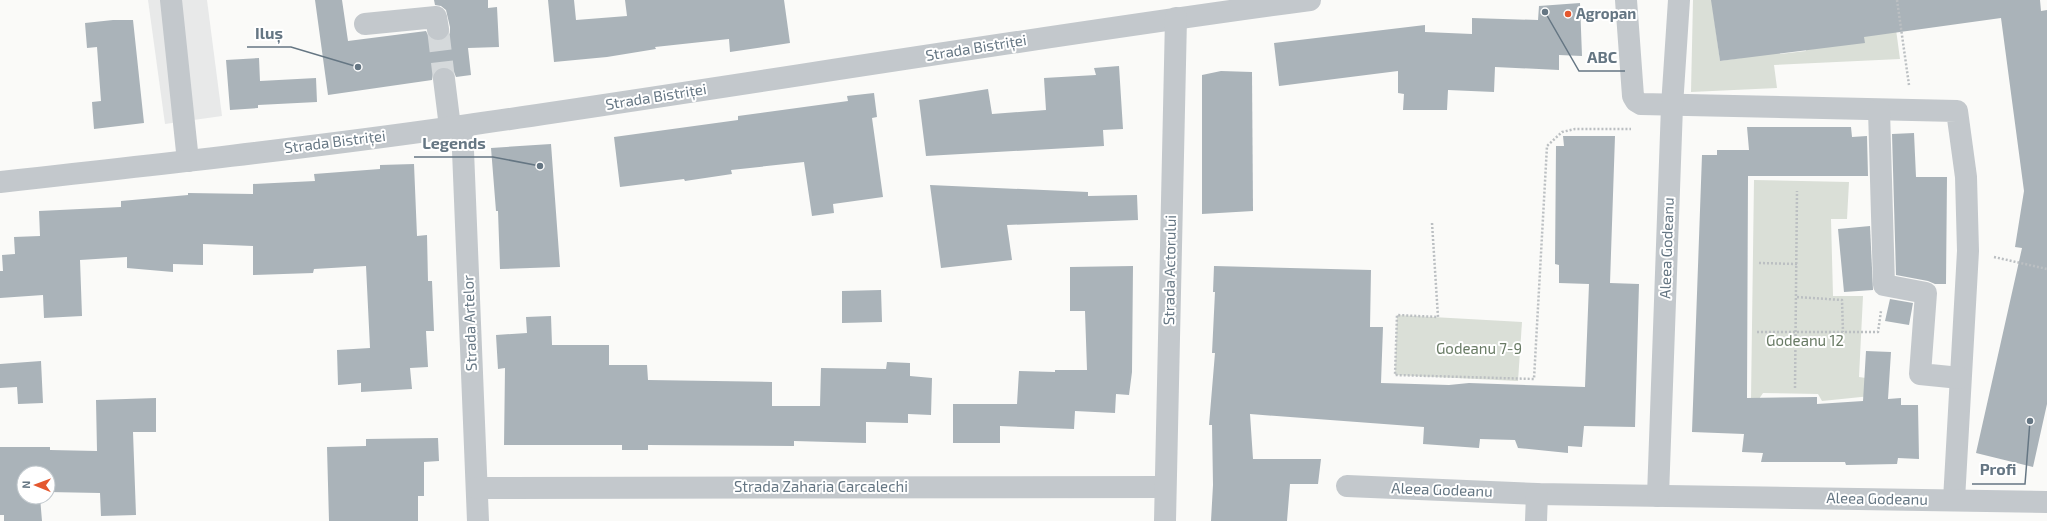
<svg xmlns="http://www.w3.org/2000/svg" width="2047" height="521" font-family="'Exo 2',sans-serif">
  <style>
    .built { fill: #e8e9e9 }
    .green { fill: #dadfd7 }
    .building { fill: #aab3b9 }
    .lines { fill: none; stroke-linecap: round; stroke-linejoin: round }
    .minor-tunnel { stroke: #d5d9db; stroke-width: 22; stroke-dasharray: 22 11; stroke-linecap: butt }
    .path { stroke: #bbbfc2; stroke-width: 2.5; stroke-dasharray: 2 2; stroke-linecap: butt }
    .minor { stroke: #c3c8cc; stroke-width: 22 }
    .poi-dot { fill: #e4572e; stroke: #fff; stroke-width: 1.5 }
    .labels { text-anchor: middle; stroke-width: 4; stroke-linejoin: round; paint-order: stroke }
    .poi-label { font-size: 15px; font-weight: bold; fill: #657683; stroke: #fff; text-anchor: start }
    .street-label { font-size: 15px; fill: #657683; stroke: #fff }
    .park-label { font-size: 15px; fill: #687a64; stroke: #fff }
    .leader { fill: none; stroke: #657683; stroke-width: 1.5 }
    .callout-dot { fill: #657683; stroke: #fff; stroke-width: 1.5 }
    .callout-label { font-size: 16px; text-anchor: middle; font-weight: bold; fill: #657683; stroke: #fff; stroke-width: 4; stroke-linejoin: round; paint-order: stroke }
  </style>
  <rect width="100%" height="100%" fill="#fafaf8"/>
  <path class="built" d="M148 0H207L222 116 165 124Z"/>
  <g class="green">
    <path d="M1693 0H1722L1712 2 1720 61 1741 58 1778 45 1780 54 1806 51 1805 42 1859 0H1892L1900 59 1774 65 1777 88 1691 92Z"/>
    <path d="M1754 180 1849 182 1847 219H1831L1833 296H1863L1859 377 1873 379 1871 396 1822 401 1818 394 1763 393 1759 399H1751Z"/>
    <path d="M1397 315 1522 322 1518 381 1395 375Z"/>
  </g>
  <g class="building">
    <path d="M315 0H342L348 41 426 31 429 37 433 41H440L446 38 450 33V27L446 10 441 6 435 5 434 0H488V8L497 7 499 47 468 48 471 75 456 77 454 72 449 68 442 67 437 69 433 74 432 80 328 95Z"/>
    <path d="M548 0H574L576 20 627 16 625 0H784L790 43 730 52 729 39 655 47 656 49 607 57 554 62Z"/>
    <path d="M1711 0H2040L2041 11 2047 10V404L2033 467 1976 453 2022 248 2015 247 2024 191 2001 18 1864 37 1865 43 1720 61Z"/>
    <path d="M1580 3 1582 56 1559 55V70L1495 67 1494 92 1448 90 1447 110H1403L1404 94 1398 93V71L1279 86 1274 43 1425 25V32L1472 34V18L1538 20 1539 6Z"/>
    <path d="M113 20H133L144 123 94 129 92 102 101 101 97 47 87 48 85 23Z"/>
    <path d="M259 58 260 81 316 78 317 102 258 105V108L230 110 226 60Z"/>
    <path d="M1119 66 1123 129 1103 130 1104 146 926 156 919 100 988 89 992 114 1046 110 1044 78 1096 75 1094 68Z"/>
    <path d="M1221 71 1252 72 1253 211 1202 214V75Z"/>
    <path d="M874 93 877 117 872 118 883 197 833 204 834 213 812 216 804 162 731 170 732 174 685 181 684 179 620 187 614 137 738 120V116L848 101 847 96Z"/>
    <path d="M1747 127H1851L1852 137 1867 136 1868 176H1748L1747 398 1817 397V404L1863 401 1866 351 1891 352 1888 399 1901 398V405H1918L1919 459 1898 458 1897 464 1846 465 1845 462H1761L1763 453 1742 452 1744 434 1692 432 1702 155H1717V150H1749Z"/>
    <path d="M1914 133 1916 177H1947L1946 284H1935L1928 281 1896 275 1892 134Z"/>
    <path d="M1563 136H1615L1610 283 1639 284 1635 427 1584 426 1582 447 1568 446V453L1518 448 1515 440 1480 439 1479 448 1423 444 1424 427 1250 414 1253 459H1321L1318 484H1290L1287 521H1211L1213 485 1212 425H1209L1215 353H1212L1215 292H1213L1214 266 1371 270 1370 327H1383L1381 383 1449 385 1469 383 1585 387 1589 284 1559 283V265L1555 264 1556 146H1564Z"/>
    <path d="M551 144 560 267 500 269 498 211H496L491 148Z"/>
    <path d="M414 164 417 236 427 235 428 281H432L434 331H426L428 367 410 368 412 389 361 392V383L338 385 337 350 370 348 366 266 314 269 313 273 253 275V246L203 244V265L173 264V272L127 268V257L80 260 82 316 44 318 43 295 0 298V271H3L2 255 15 254 14 237 40 236 39 211 121 207V201L188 195V193L253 194V184L315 181 314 174 380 169V165Z"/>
    <path d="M930 185 1088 192V196L1137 195 1138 220 1007 225 1012 260 941 268Z"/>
    <path d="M1870 226 1873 290 1844 292 1838 229Z"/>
    <path d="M1133 266 1132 372 1129 395 1116 394 1115 413 1075 411 1074 429 1000 426V443H953V404H1017L1019 371 1055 372V370H1087L1085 311H1070V267Z"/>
    <path d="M881 290 882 322 842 323V291Z"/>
    <path d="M1890 299 1913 303 1909 325 1885 321Z"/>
    <path d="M551 316 552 345H609V365H647L648 380 772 382V406H820L821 368 886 369 887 362 910 363V376L932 378 931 415 908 414V423L866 422V443L794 441V446L648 445V450H622V445H504L505 368 498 369 496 335 527 333 526 317Z"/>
    <path d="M41 361 43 403 18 404 17 387 0 388V364Z"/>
    <path d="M156 398V432H133L136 515 101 516 100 493 48 492V473H24V497H40L42 521H4V515H0V447H50V450L97 451 96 400Z"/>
    <path d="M438 438 439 461 424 462V496H418V521H329L327 447 366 446V439Z"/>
  </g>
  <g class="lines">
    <path class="minor-tunnel" d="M438 29 444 79"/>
    <g class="path">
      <path d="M1897 0 1909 85"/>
      <path d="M1432 223 1438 317 1397 315 1395 375 1534 379 1547 146 1562 132 1575 129H1631"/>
      <path d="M1994 257 2047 269"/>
      <path d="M1759 263 1797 264"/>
      <path d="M1797 297 1842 300 1843 332"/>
      <path d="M1757 332H1878L1881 311"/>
      <path d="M1795 388 1797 191"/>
    </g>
    <g class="minor">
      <path d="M171 0 188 161"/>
      <path d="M1626 0 1633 96 1636 101 1641 104 1957 111 1966 177 1968 251 1954 500"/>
      <path d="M365 24 436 17 438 29"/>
      <path d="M444 79 450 127"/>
      <path d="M1879 110 1884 285 1926 293 1920 374 1960 378"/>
      <path d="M462 126 478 521"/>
      <path d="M0 182C154 165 308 148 462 126 745 85 1027 38 1310 0"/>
      <path d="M1347 486 1537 494 2047 502"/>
      <path d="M477 488 1165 487"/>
      <path d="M1658 496 1672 106 1679 0"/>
      <path d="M1165 521 1176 18"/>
      <path d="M1536 521 1537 494"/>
    </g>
  </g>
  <circle class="poi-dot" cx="1568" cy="14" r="4"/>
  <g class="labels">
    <g class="poi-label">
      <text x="1576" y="19">Agropan</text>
    </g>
    <g class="street-label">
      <text transform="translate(976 48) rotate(-9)" y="5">Strada Bistriței</text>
      <text transform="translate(656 97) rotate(-9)" y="5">Strada Bistriței</text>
      <text transform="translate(335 142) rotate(-7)" y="5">Strada Bistriței</text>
      <text transform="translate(1667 248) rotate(-88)" y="5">Aleea Godeanu</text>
      <text transform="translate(1170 270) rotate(-89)" y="5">Strada Actorului</text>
      <text transform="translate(470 323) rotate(-92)" y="5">Strada Artelor</text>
      <text x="821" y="492">Strada Zaharia Carcalechi</text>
      <text transform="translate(1442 490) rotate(2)" y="5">Aleea Godeanu</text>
      <text transform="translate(1877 499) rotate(1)" y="5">Aleea Godeanu</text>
    </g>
    <g class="park-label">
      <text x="1805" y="346">Godeanu 12</text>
      <text x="1479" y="354">Godeanu 7-9</text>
    </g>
  </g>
  <path class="leader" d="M358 67L291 47H247M1545 12L1579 71H1625M540 166L493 157H414M2030 421L2025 484H1972"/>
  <g class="callout-dot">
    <circle cx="358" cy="67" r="4"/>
    <circle cx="1545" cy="12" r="4"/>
    <circle cx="540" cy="166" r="4"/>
    <circle cx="2030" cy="421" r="4"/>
  </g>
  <g class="callout-label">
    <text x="269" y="39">Iluș</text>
    <text x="1602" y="63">ABC</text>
    <text x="454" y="149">Legends</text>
    <text x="1998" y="475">Profi</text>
  </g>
  <g transform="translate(36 485) rotate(271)"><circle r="19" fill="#ffffff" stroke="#c1c8cd"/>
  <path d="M0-3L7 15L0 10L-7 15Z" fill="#e4572e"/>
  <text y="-6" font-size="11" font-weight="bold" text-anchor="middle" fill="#657683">N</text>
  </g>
</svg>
